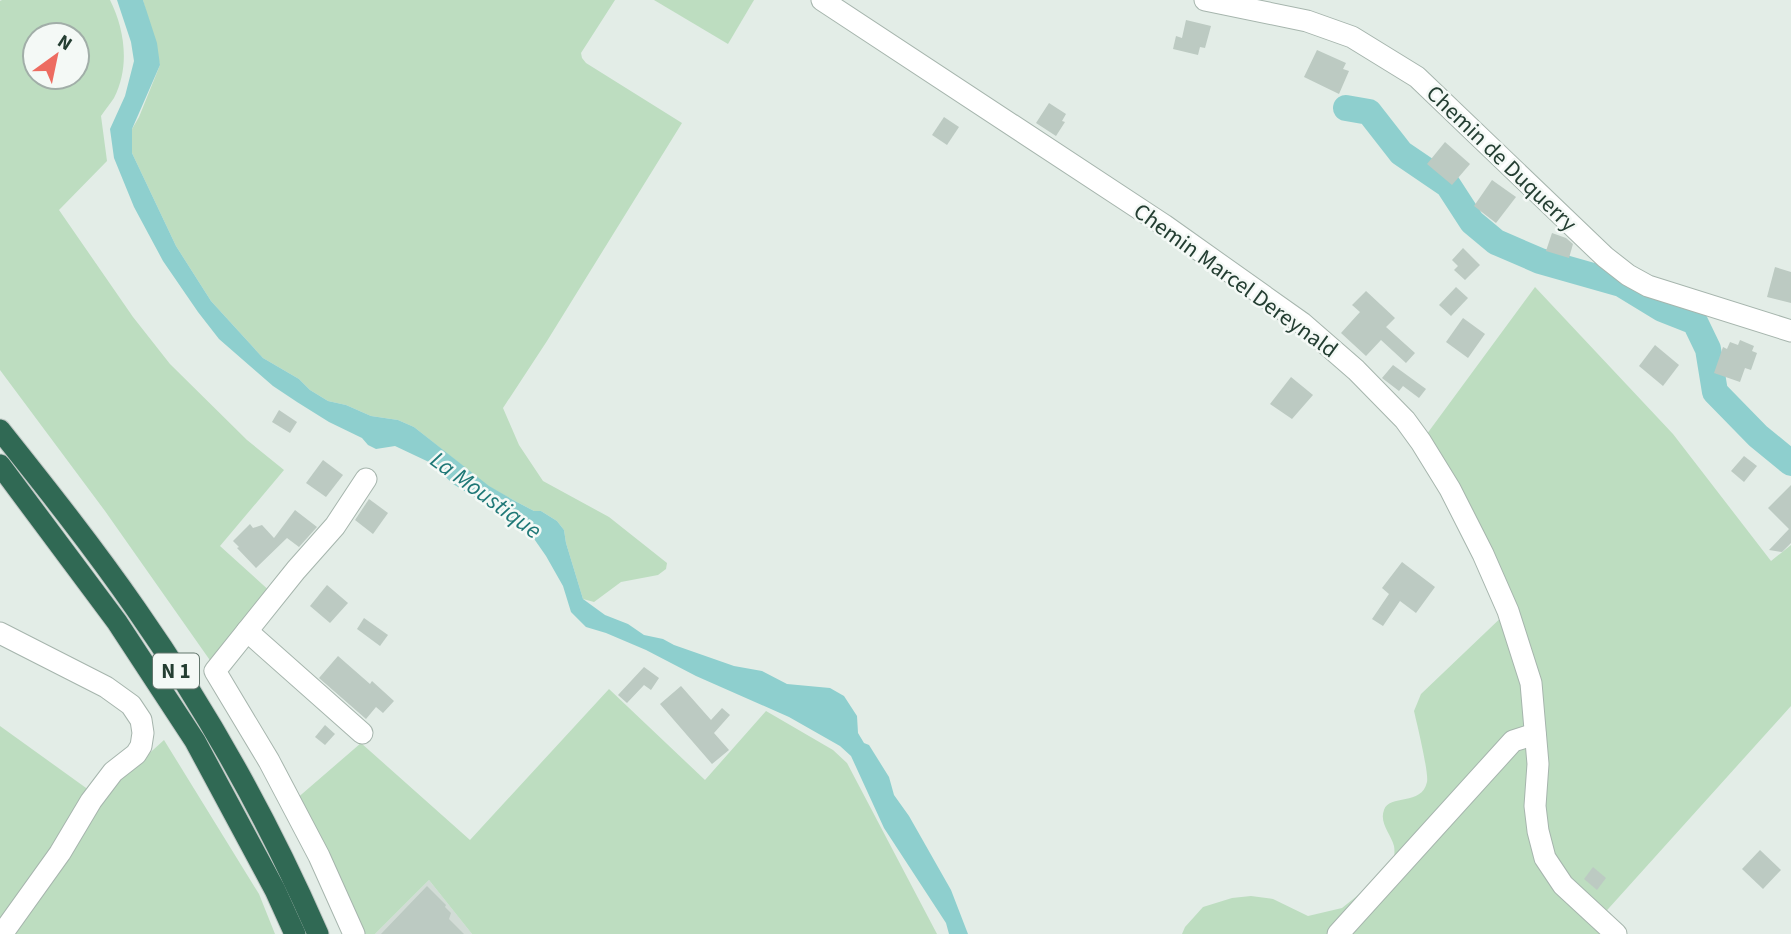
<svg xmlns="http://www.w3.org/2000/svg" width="1791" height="934" font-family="'Source Sans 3',sans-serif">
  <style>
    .built { fill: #d2dcd6 }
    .green { fill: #bdddc0; fill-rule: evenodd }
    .water { fill: #8ecfce }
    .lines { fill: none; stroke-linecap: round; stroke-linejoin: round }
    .river { stroke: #8ecfce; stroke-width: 26 }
    .building { fill: #bccac2 }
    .minor-casing { stroke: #a6b5ad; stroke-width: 23 }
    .highway-casing { stroke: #c2c9c6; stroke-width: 23 }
    .minor { stroke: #fff; stroke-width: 21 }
    .highway { stroke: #306954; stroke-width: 21 }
    .labels { text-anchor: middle; stroke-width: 5; stroke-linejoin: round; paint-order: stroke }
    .shield { fill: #f4f9f6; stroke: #62766d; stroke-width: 2 }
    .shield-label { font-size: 21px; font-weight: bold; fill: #243e32 }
    .street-label { font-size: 23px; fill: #243e32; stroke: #f4f9f6 }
    .water-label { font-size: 24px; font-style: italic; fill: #1f7877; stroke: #f4f9f6 }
  </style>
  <rect width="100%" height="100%" fill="#e3ede7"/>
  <path class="built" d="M429 880 472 934H375Z"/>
  <g class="green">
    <path d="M2 0H110C125 30 130 67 114 98 110 104 105 110 101 116L107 161 59 210 133 317 170 364 247 440 284 470 220 546 273 594 214 666 105 511 0 370V1ZM35 35H77V77H35Z"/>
    <path d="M143 0H615L581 53 582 58 586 63 682 123 547 341 503 408 519 445 543 481 609 517 667 563 666 569 658 575 621 582 594 602 583 599 566 543 564 530 557 521 541 511H534L515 501 488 486 414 427 398 420 371 416 346 405 328 401 310 390 299 379 263 358 211 301 176 246 132 153V129L139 117 160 65Z"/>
    <path d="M654 0H754L728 44Z"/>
    <path d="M1535 287 1673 434 1771 561 1791 545V706L1600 918 1616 934H1182L1185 927 1203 907 1232 898 1251 896 1273 899 1308 916 1342 908 1382 876 1394 862C1394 857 1395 851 1394 846 1391 834 1379 823 1384 810 1389 794 1422 806 1427 782 1429 773 1417 724 1414 711L1421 694 1508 611 1421 442Z"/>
    <path d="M609 689 705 780 766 711 833 750 847 763 937 934H472L429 880 375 934H360L295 800 361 743 470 840Z"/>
    <path d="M0 726 100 798 164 740 259 894 275 934H0Z"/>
  </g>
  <path class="water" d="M117 0H143L157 43 160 65 132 129V153L176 246 211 301 263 358 299 379 310 390 328 401 346 405 371 416 398 420 414 427 489 486 515 501 534 511H541L557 521 564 530 566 543 583 599 605 615 628 624 644 635 663 639 674 645 734 666 762 671 787 684 830 688 844 696 857 716 858 733 864 743 869 745 889 777 894 795 909 816 951 890 968 934H949L946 923 884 828 851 756 840 746 789 717 696 676 646 650 606 633 586 627 571 612 563 586 546 556 530 533 508 517 453 484 431 463 395 446 376 449 368 445 362 438 329 422 297 402 273 386 219 339 198 312 163 261 134 207 114 158 110 129 125 96 134 61 131 42Z"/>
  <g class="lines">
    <path class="river" d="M1346 108 1369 112 1401 153 1448 185 1472 222 1496 242 1540 261 1621 284 1662 309 1695 322 1708 349 1715 392 1758 436 1791 463"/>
  </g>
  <g class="building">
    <path d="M1186 20 1211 26 1205 48 1200 47 1198 55 1173 49 1176 36 1182 38Z"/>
    <path d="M1317 50 1346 63 1343 69 1349 71 1339 94 1304 77Z"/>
    <path d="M1049 103 1066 114 1062 121 1065 122 1056 136 1036 123Z"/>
    <path d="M944 117 959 127 947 145 932 135Z"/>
    <path d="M1445 142 1470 164 1452 185 1427 164Z"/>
    <path d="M1492 180 1516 197 1496 223 1474 206Z"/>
    <path d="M1552 233 1566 238 1573 244 1569 258 1546 251Z"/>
    <path d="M1463 248 1480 265 1465 280 1454 270 1458 266 1452 260Z"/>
    <path d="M1775 267 1791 272V303L1767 297Z"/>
    <path d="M1456 287 1468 298 1451 316 1439 305Z"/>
    <path d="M1366 291 1395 318 1386 327 1415 353 1406 363 1381 340 1366 356 1341 333 1360 312 1352 305Z"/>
    <path d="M1463 318 1485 334 1468 358 1446 342Z"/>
    <path d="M1740 340 1754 346 1752 351 1757 353 1751 370 1745 368 1740 382 1714 373 1723 347 1727 349 1730 342 1738 345Z"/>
    <path d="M1655 345 1679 365 1663 386 1639 366Z"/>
    <path d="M1393 365 1426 389 1419 398 1403 386 1399 391 1382 378Z"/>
    <path d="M1291 377 1313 395 1292 419 1270 404Z"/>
    <path d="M279 410 297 422 290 433 272 422Z"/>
    <path d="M1744 456 1757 466 1744 482 1731 471Z"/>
    <path d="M323 460 343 475 326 497 306 483Z"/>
    <path d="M1791 485V543L1782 552 1769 550 1789 529 1768 508Z"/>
    <path d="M369 499 388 513 373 534 355 520Z"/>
    <path d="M295 510 317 527 299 547 287 538 256 568 237 548 239 547 233 541 250 524 253 528 262 525 274 538Z"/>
    <path d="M1402 562 1435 587 1416 613 1400 601 1383 626 1372 619 1389 594 1382 588Z"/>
    <path d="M327 585 348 603 330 623 310 606Z"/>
    <path d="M364 618 388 635 380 646 357 629Z"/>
    <path d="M338 656 370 684 372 681 394 701 383 713 376 707 366 719 319 678Z"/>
    <path d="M644 667 659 678 651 690 644 685 627 703 618 695Z"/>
    <path d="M681 686 711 720 722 708 730 715 714 733 729 750 712 764 660 704Z"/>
    <path d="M325 725 335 734 325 745 315 737Z"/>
    <path d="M1760 850 1781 870 1763 889 1742 869Z"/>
    <path d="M1593 867 1606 878 1597 890 1584 879Z"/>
    <path d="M427 886 446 905 445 907 451 913 449 919 464 934H381Z"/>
  </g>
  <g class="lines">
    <defs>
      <g id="minor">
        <path d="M822 0 1164 225 1302 323 1356 370 1405 420 1421 442 1450 489 1483 554 1508 611 1531 683 1538 764 1535 806 1538 831 1545 858 1563 885 1616 934"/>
        <path d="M1205 0 1307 21 1352 37 1417 77 1605 257 1628 275 1648 286 1791 331"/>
        <path d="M247 631 362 733"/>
        <path d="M0 633 106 687 131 705 141 720 143 733 141 746 136 754 113 772 91 801 60 853 2 934"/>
        <path d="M354 934 319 856 269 761 215 671 296 570 335 526 366 479"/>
        <path d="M1338 934 1513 741 1535 734"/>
      </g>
      <g id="highway">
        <path d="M0 430C47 489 93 547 136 609 206 709 269 822 318 934"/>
        <path d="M0 465 117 622 195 741 275 890 295 934"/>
      </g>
    </defs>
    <use href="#minor" class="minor-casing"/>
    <use href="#highway" class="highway-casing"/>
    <use href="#minor" class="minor"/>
    <use href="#highway" class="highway"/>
  </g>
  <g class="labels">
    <rect class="shield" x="153" y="653.5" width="46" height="35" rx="5"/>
    <g class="shield-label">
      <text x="176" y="678">N 1</text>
    </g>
    <g class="street-label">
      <text transform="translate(1502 158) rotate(44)" y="8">Chemin de Duquerry</text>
      <text transform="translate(1236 280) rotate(36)" y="8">Chemin Marcel Dereynald</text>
    </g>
    <g class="water-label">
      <text transform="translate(486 495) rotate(36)" y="8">La Moustique</text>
    </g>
  </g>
  <g transform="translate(56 56) rotate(33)"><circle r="33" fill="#f4f9f6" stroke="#a1aea8" stroke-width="2"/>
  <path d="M0-5L12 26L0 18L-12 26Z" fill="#ed6c61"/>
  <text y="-10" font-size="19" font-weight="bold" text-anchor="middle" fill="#243e32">N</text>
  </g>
</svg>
